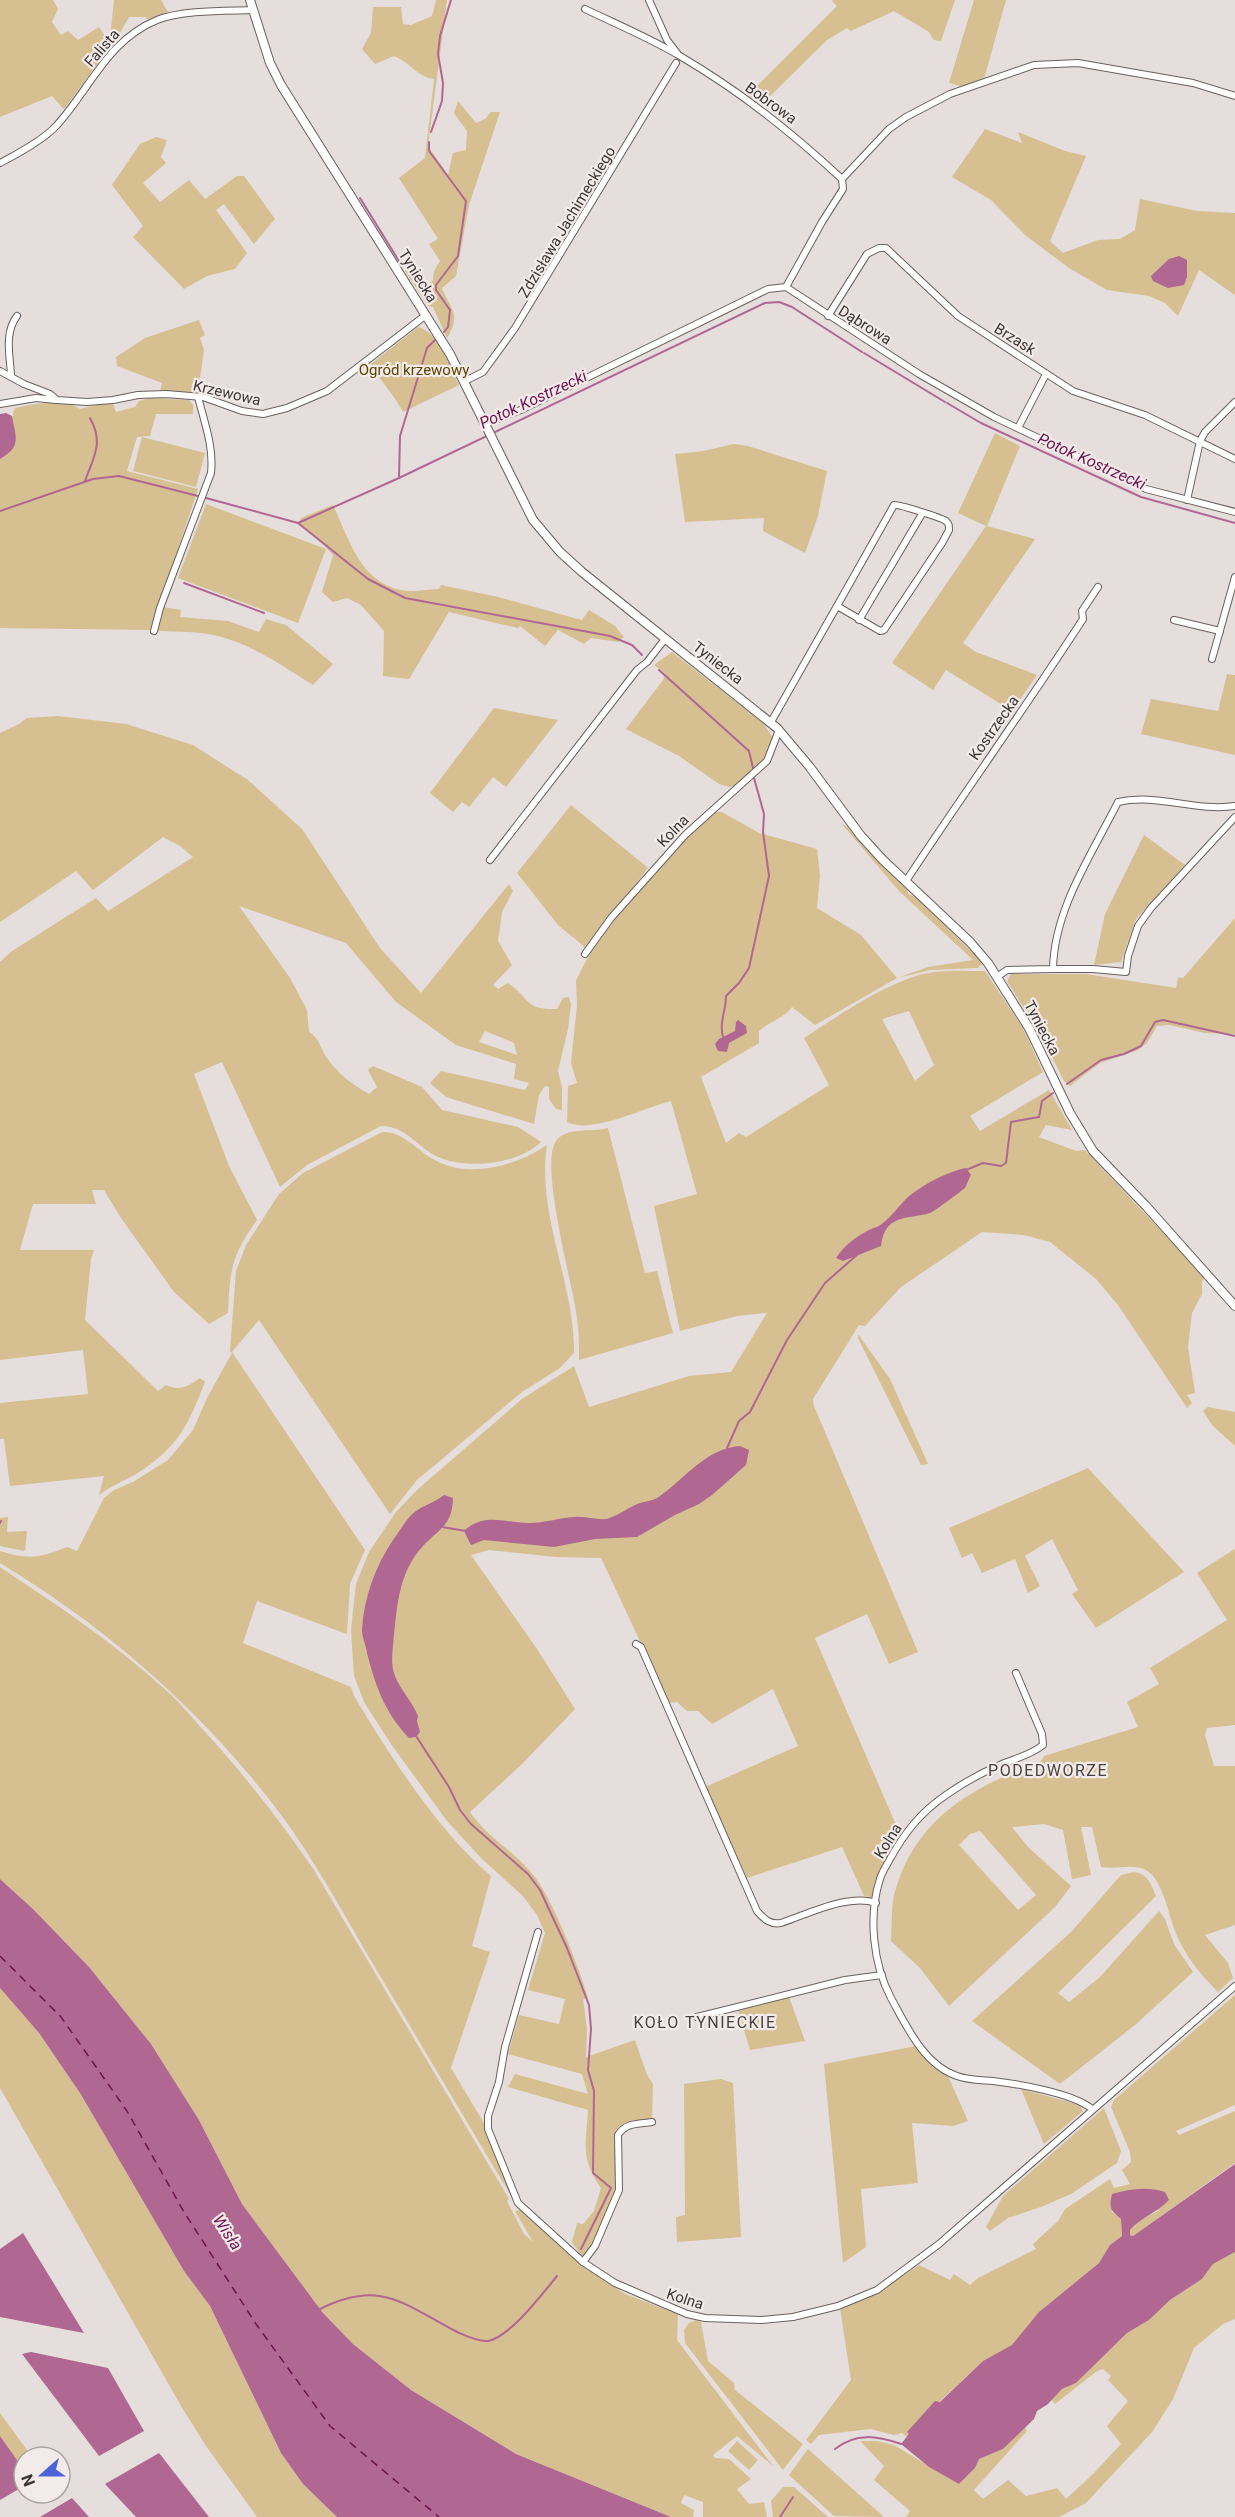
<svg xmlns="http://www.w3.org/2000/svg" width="1235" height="2517" font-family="Roboto,sans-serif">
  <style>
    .green { fill: #d6bf91; fill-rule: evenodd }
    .water { fill: #b06791 }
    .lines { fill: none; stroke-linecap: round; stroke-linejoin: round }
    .stream { stroke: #b06791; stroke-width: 2 }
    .ferry { stroke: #6e134f; stroke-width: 1.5; stroke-dasharray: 8 6; stroke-linecap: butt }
    .minor-casing { stroke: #67615f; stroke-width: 8 }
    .tertiary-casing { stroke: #67615f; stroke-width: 10 }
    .minor { stroke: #fff; stroke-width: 6 }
    .tertiary { stroke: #fff; stroke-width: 8 }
    .labels { text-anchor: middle; stroke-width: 4.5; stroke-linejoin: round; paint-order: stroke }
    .street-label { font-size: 15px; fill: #3a3736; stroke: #f3ebe9 }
    .park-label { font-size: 15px; fill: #5d4400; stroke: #f3ebe9 }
    .water-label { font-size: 16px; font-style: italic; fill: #6e134f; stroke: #f3ebe9 }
    .neighbourhood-label { font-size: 16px; letter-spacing: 1.5px; fill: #484241; stroke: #f3ebe9 }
  </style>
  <rect width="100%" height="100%" fill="#e5dedc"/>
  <g class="green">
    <path d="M0 0H53L58 9 52 22 61 35 68 31 78 40 99 27 106 38 99 62 64 109 52 96 0 117Z"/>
    <path d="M114 0H161L168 12 148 20 145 17H129L120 33 122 37 105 52 110 38Z"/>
    <path d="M436 0H447L428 146 448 175 453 153 466 150 467 131 454 113 458 101 476 123 485 119 491 112H500L469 205 456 276 442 288C450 309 462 314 447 338L433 307 428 306 405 271 409 266 418 281 429 284 433 280 434 271 440 261 429 244 438 239 399 178 425 158 434 79C418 77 409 62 394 56L375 64 362 49 371 33 373 7H401L403 24 411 25 432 16Z"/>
    <path d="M833 0H955L941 41 934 40 929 32 894 11 851 31 847 28 827 40 761 105 748 95 837 6 832 1Z"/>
    <path d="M974 0H1006L984 79 963 87 949 83Z"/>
    <path d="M985 129 1022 143 1018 132 1065 151 1086 156 1050 241 1063 253 1098 240 1120 239 1135 230 1140 199 1197 211 1235 213V295L1199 270 1178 316 1165 303 1149 296 1107 290 1069 268 1025 235 991 200 952 177Z"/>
    <path d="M156 137 167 140 161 157 166 163 143 183 160 202 189 180 205 199 237 176H244L275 219 254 244 224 204 216 210 247 253 235 269 207 276 184 289 133 237 143 226 112 185 140 144Z"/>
    <path d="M199 320 205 335 200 338 204 350 198 393 160 392 162 383 117 366 116 357 145 338Z"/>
    <path d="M418 327C439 332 450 367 459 385L403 412C394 394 380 381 371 364Z"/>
    <path d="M150 398 189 400 193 405V414H156L150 436 137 437 127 471 198 489 151 630 0 628V459C32 439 4 433 15 408 32 404 65 398 80 409L100 404H113L116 412 135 407 139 401Z"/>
    <path d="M995 433 1020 446 987 526 1035 539 963 643 976 652 1037 675 1012 711 946 670 933 690 892 663 986 526 958 513Z"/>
    <path d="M142 437 205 453 196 487 133 471Z"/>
    <path d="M733 444 748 446 827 471 818 516 805 553 763 531 764 518 685 522 675 454 704 451Z"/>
    <path d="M206 504 326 549 298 623 178 578Z"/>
    <path d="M333 505C349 539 360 582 401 590 413 593 428 589 439 589L441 585 498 597 582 620 589 610 615 626 624 637 618 642 591 638 584 644 558 630 545 646 520 626 518 628 449 612 409 679 383 676 384 631 361 605 347 598 333 602 322 592 333 555 315 536 299 525 301 518Z"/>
    <path d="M164 607 181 610 180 617 228 621 259 632 266 619 286 625 333 664 313 685C283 666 253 645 218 636 199 631 177 632 157 631Z"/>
    <path d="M672 652 763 723 773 738 761 764 736 785 730 787 719 784 679 756 626 729 663 680 665 673 654 665Z"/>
    <path d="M1227 674 1235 675V755L1141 734 1151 699 1218 711Z"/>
    <path d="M494 708 558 720 506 787 493 777 469 807 462 802 453 812 430 793Z"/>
    <path d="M58 716 126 724 193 745 248 780 302 829 380 948 421 993 509 884 513 891 502 912 498 941 512 965 493 985 498 989 508 983C531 999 524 1010 557 1009L563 998 569 997 571 1004 568 1029 558 1071 562 1087V1110L556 1109 549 1099V1087L545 1086 539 1095 534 1124 446 1097 430 1083 441 1071 525 1090 529 1083 514 1079 516 1064 456 1045 396 1002 346 943 239 906 290 978 307 1010 309 1032C319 1038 319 1045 325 1055 336 1072 351 1084 369 1094L377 1087 368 1070 373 1066 422 1087 442 1110 518 1127 541 1142C517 1165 465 1170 436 1156 416 1146 406 1126 381 1126L307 1165 280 1187 222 1062 194 1074 229 1166 257 1220C231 1256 230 1270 228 1313L209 1324 174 1292 121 1218 104 1190H92L96 1204H33L20 1250H94L91 1259 85 1320 158 1391 166 1385C180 1392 188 1386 200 1378L205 1382C188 1425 178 1448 136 1474 124 1481 111 1486 99 1495L104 1476 10 1486 4 1439H0V1403L88 1394 83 1350 0 1360V962L12 951 96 898 108 911 193 857 180 846 163 837 93 890 76 871 0 922V733L19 724 27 718ZM485 1031 514 1043 517 1055 479 1042Z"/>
    <path d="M571 805 648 868 586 948 558 925 517 873Z"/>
    <path d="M713 812H722L759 833 817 849 820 875 817 908 861 935 897 978 928 967 973 960 899 891 842 824 848 827 869 852 908 890V894L916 897 983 963 978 968 930 970 897 978 815 1025 792 1007C783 1019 770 1021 759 1031V1043L701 1077 726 1143 739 1133 746 1137 829 1085 804 1038C840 1015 877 988 919 975 940 969 963 971 985 971L1023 1028 1043 1072 970 1116 980 1131 1049 1090 1072 1130 1046 1125 1039 1137 1076 1151 1085 1150 1205 1277 1202 1281V1294L1192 1313 1188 1347 1195 1393 1187 1395 1192 1403 1187 1408 1118 1305 1096 1279 1050 1242 1024 1235 982 1232 901 1287 865 1326 859 1325 813 1399 814 1406 918 1652 889 1664 867 1614 815 1638 900 1834 873 1898 864 1896 842 1847 747 1878 705 1787 798 1746 773 1689 712 1724 698 1711H687L677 1702 669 1703 601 1558 556 1557 489 1550 471 1555 537 1649 575 1709 522 1764 470 1812C488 1838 510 1848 530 1871 552 1895 578 1965 588 1998L583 1999 587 2028 586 2057 635 2040 647 2075 653 2084 652 2119C639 2120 628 2119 618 2128L616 2189 595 2242 582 2257 572 2242 577 2223 583 2224 594 2211 601 2188C580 2159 586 2144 588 2110L508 2087 515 2074 588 2094 582 2074 508 2054 519 2015 559 2024 565 1999 528 1990 545 1933 537 1915 523 1896 482 1859 447 1821 391 1744 364 1702 354 1676 351 1630 356 1584 369 1552 396 1512 418 1489 522 1399 574 1366 589 1407 689 1376 731 1372 767 1313 737 1316 680 1331 654 1206 697 1194 671 1101C646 1107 590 1135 567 1122L568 1086 577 1083 571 1063 577 1006 576 980 589 955 616 918 677 848ZM909 1011 934 1065 915 1081 882 1019Z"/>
    <path d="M1144 835 1185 865 1136 919 1121 962 1094 965 1105 914Z"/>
    <path d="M1235 918V1034L1205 1033 1169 1025 1157 1026 1147 1043 1138 1050 1100 1063 1070 1086 1064 1081 1044 1041 1007 981 1011 974H1086L1176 988 1178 977 1183 978Z"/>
    <path d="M608 1128 645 1273 657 1271 673 1333 579 1360C579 1346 579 1332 577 1318 573 1285 539 1165 556 1141 567 1126 593 1133 608 1128Z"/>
    <path d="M382 1132C402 1131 415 1148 431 1158 467 1180 514 1167 547 1145 536 1212 575 1285 574 1353L560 1368 522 1392 417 1480 390 1514 259 1320 232 1352 365 1550 350 1584 347 1634 257 1601 243 1643 351 1687 354 1696C390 1756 438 1831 491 1876L472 1946 490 1952 451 2068 485 2125 513 2199C467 2122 422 2046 376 1969 344 1915 314 1858 276 1808 200 1709 106 1627 0 1563V1551C29 1560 39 1558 67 1547L77 1551 104 1498 114 1490 133 1482 168 1460 193 1430 207 1398 232 1353 230 1351 236 1271 246 1245 279 1194 303 1173Z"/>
    <path d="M858 1334 890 1379 928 1464 921 1465 858 1338Z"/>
    <path d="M1208 1407 1235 1412V1446L1212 1425 1203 1411Z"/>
    <path d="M1088 1468 1184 1572 1096 1628 1072 1594 1078 1590 1052 1539 1025 1556 1040 1586 1028 1593 1015 1559 982 1573 972 1553 962 1558 949 1528Z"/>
    <path d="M8 1517 7 1532 27 1531 25 1551 0 1546V1518Z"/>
    <path d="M1235 1549V1725L1207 1728 1205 1735 1214 1766H1235V1925L1205 1935 1228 1963 1233 1978 1218 1992C1202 1976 1186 1957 1177 1936 1169 1919 1164 1880 1146 1870 1133 1863 1115 1870 1101 1867L1092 1827H1081L1091 1875 1072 1879 1063 1830 1044 1824 1012 1827 1028 1847 1071 1886 1055 1907 949 2006 920 1968 891 1941C892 1926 891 1909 894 1895 915 1817 972 1788 1041 1761L1044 1756 1138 1727 1127 1702 1159 1684 1150 1668 1227 1620 1197 1573ZM980 1831 1036 1895 1018 1910 959 1845 970 1834Z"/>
    <path d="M0 1567C59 1606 117 1645 169 1693 182 1705 194 1720 207 1734 246 1777 281 1822 314 1870L509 2199 507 2201 524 2234 533 2242 515 2211 521 2210 586 2268 625 2294 678 2314 677 2340 773 2466 737 2436 713 2455 715 2458 729 2459 751 2479 737 2489 749 2504 764 2502 767 2517H703V2502L684 2495 681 2503 694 2510 693 2517H671L516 2454 411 2390 353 2344 323 2313 242 2204 199 2120 151 2044 89 1967 33 1909 0 1879Z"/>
    <path d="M1134 1872C1148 1874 1151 1884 1156 1896L1058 1993 1069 2002 1100 1977 1159 1911 1165 1919 1174 1944 1193 1972 1135 2025 1060 2084 972 2021 1071 1932 1121 1875Z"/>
    <path d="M0 1988 39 2033 80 2093 184 2271 210 2306 281 2453 303 2484 337 2517H257L206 2446 181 2406 0 2088Z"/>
    <path d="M1235 1995V2105L1176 2131 1179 2135 1235 2111V2163L1133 2236 1130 2235V2230L1138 2221 1160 2210 1111 2211 1121 2219 1122 2236 1110 2245 1099 2263 1039 2312 1012 2346 983 2361 907 2432 910 2434 907 2437 902 2433 894 2435 870 2429 819 2435 811 2444 806 2440 851 2380 840 2308 878 2292 919 2265 950 2280 954 2274 970 2285 978 2278 1036 2249 1033 2244 1058 2221 1065 2209 1110 2179 1114 2188 1130 2184 1122 2170 1131 2162 1130 2152 1111 2107 1114 2100Z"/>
    <path d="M789 1997 805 2041 750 2050 738 2010Z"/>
    <path d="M916 2046 932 2066 948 2076 968 2121 953 2126 912 2123 918 2183 861 2189 866 2247 843 2263 824 2064Z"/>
    <path d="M721 2079 733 2083 741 2237 677 2242 676 2217 685 2215 684 2084Z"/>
    <path d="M1021 2089 1080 2105 1083 2111 1044 2144Z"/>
    <path d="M1104 2108 1121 2151 1117 2163 1071 2194 1041 2207 1008 2218 990 2231 986 2227 1003 2196Z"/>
    <path d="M1235 2252V2319L1223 2324 1194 2348 1173 2399 1152 2432 1086 2503 1059 2517H906L910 2511 874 2480 884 2466 860 2441H877L894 2445 959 2484 975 2468 979 2459 1003 2449 1025 2427 1027 2431 974 2490 983 2499 1008 2480 1026 2496 1057 2488 1066 2499 1094 2473 1121 2444 1107 2426 1128 2401 1108 2380 1111 2376 1103 2369 1097 2371 1055 2404 1051 2399 1062 2389 1076 2383 1127 2333 1149 2320 1170 2300 1202 2279 1213 2264Z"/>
    <path d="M696 2320 701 2322 708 2361 734 2383 735 2390 803 2444 783 2470 685 2343 684 2330 689 2323Z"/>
    <path d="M0 2413 32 2457H24V2470L0 2436Z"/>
    <path d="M737 2441 758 2460 749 2470 728 2451Z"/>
    <path d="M808 2449 884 2517 834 2516 789 2475Z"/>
    <path d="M783 2487H794L828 2517H773L771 2501Z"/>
  </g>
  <g class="water">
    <path d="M1179 256 1187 260V277L1184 285 1168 288 1153 281 1151 276 1169 259Z"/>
    <path d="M6 413 12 416C16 439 22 446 0 459V414Z"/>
    <path d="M738 1020 746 1026 747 1033 729 1043 727 1052 718 1051 715 1044 719 1039 735 1031 736 1022Z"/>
    <path d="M966 1168 971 1175C969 1178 967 1184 965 1188 961 1191 935 1211 930 1213 907 1220 885 1213 881 1246L843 1261 836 1258C844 1246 854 1238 867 1231 872 1228 879 1227 883 1223 892 1216 897 1208 905 1200 918 1187 948 1171 966 1168Z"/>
    <path d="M740 1446 749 1450 746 1465 712 1495 699 1504 675 1515 637 1537 595 1539 554 1547 484 1540 471 1545 464 1531C484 1512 505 1523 529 1523 544 1523 559 1518 574 1517 585 1516 596 1520 606 1519 616 1517 626 1509 635 1505 643 1501 652 1502 660 1496 687 1477 705 1449 740 1446Z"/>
    <path d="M444 1495 453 1498C452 1526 440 1528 423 1546 397 1574 397 1610 393 1645 392 1656 391 1666 395 1676 401 1691 412 1701 418 1716L417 1721 420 1732 416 1737 409 1738C385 1713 375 1685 367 1653 366 1645 362 1637 362 1630 364 1597 375 1567 393 1540 400 1531 407 1517 416 1511 424 1505 434 1503 444 1495Z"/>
    <path d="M0 1879 33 1909 89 1967 151 2044 199 2120 242 2204 323 2313 353 2344 411 2390 516 2454 671 2517H337L303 2484 281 2453 210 2306 184 2271 80 2093 39 2033 0 1988Z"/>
    <path d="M1235 2164V2252L1213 2264 1202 2279 1170 2300 1149 2320 1127 2333 1076 2383 1062 2389 1048 2404 1037 2411 1034 2419 1003 2449 979 2459 975 2468 959 2484 929 2467 901 2444 909 2434 907 2432 935 2401 940 2402 983 2361 1012 2345 1039 2312 1099 2263 1110 2245 1122 2236 1121 2219C1110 2210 1109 2208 1112 2194 1129 2189 1147 2186 1165 2192L1169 2200C1157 2213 1141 2217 1130 2230V2235L1133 2236Z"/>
    <path d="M23 2233 84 2333 0 2317V2249Z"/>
    <path d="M31 2352 108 2368 144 2431 99 2456 22 2354Z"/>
    <path d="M0 2436 24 2470V2486L0 2500Z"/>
    <path d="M159 2453 209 2517H136L105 2484Z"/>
    <path d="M72 2498 89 2517H40Z"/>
  </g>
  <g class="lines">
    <g class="stream">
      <path d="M431 132 442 101 443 83 438 54 440 36 451 0"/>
      <path d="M429 142V151L466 201 458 256 436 285V290L450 310 448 327 444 332"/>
      <path d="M360 198 399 261"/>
      <path d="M864 353 945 402"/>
      <path d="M947 403 981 423 1141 497 1235 523"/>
      <path d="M399 477 400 436 427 348 435 340"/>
      <path d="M85 481C94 456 104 443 90 418"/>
      <path d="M206 498 298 523 399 478 765 303 779 302 792 307 862 352"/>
      <path d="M0 511 93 479 119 476 198 496"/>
      <path d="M298 523 368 579 405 598 610 636 632 645 642 655"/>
      <path d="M184 583 264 613"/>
      <path d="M659 670 749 751 753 768"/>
      <path d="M723 1037C719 1022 726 1011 726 996L739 983 749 968 769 876 763 832 764 814 754 778"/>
      <path d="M1067 1084 1101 1060 1124 1054 1141 1046 1155 1022 1163 1020 1235 1036"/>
      <path d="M966 1170 983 1163 1001 1166 1006 1163 1011 1122 1039 1117 1042 1101 1053 1093"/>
      <path d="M727 1448 739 1421 750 1412 787 1340 825 1283 858 1254"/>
      <path d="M0 1523 1 1521"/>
      <path d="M442 1527 466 1531"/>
      <path d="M416 1736 449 1787 460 1810 471 1824 528 1874 540 1890 567 1948 589 2005 591 2029 588 2070 594 2091 593 2173 611 2188 581 2249"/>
      <path d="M318 2310C381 2278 403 2304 457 2332 466 2336 478 2342 488 2341 510 2337 543 2293 557 2276"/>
      <path d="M835 2449C856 2432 877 2436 901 2444"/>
      <path d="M780 2517 793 2497"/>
    </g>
    <path class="ferry" d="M0 1956 61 2017 127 2111 184 2212 256 2324 330 2426 439 2517"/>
    <defs>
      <g id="minor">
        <path d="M649 0 667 40 677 53"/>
        <path d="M585 9C616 24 650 38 680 56 741 92 790 131 842 179"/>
        <path d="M0 163C16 155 46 138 57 125 91 87 108 40 157 20 182 10 226 11 253 10"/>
        <path d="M786 287 822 222 843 189 842 179 889 129 906 117 950 94 1034 65 1078 63 1193 83 1235 96"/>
        <path d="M828 316 867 254 879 248H886L958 316 1073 391 1145 415 1235 459"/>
        <path d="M0 371 24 384 50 394 57 400 87 402 113 400 138 395 166 394 203 397 242 411 263 414 287 408 327 391 426 315"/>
        <path d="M11 375C10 356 4 333 17 316"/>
        <path d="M465 381 483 372 515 328 676 63"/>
        <path d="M0 404 36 398 56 400"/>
        <path d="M485 424 523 409 768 289 786 287 919 374 994 417 1146 489 1235 512"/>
        <path d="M1018 428 1046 374"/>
        <path d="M1187 500 1200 441 1205 432 1235 402"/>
        <path d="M859 620 922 514"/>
        <path d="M1174 620 1220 631"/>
        <path d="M154 631 160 608 211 473C214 447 204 421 198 397"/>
        <path d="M1212 659 1235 577"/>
        <path d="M771 722 837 606 880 631 884 630 942 543 949 530C949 525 949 524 946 521 942 518 898 504 894 505L837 606"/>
        <path d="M490 860 637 670 647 662 665 639"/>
        <path d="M906 881C964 793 1025 708 1083 619L1082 611 1098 587"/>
        <path d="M585 954 611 918 685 835 767 761 779 730"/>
        <path d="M1053 969H1093L1126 972 1128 956 1138 926 1151 908 1235 817"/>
        <path d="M997 977 1007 970 1053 969C1054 909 1092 854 1118 802 1157 793 1196 812 1235 806"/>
        <path d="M636 1644 641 1647 757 1911C764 1919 770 1925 781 1923 808 1914 849 1893 876 1903"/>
        <path d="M1016 1673 1042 1734 1043 1745C1031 1755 1016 1758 1002 1764 983 1772 963 1783 946 1795 921 1812 905 1832 890 1859 887 1865 882 1872 880 1879 868 1916 873 1964 891 1998 907 2027 924 2065 957 2076 967 2080 981 2080 993 2081 1018 2084 1073 2093 1092 2109"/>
        <path d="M538 1932 505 2047 499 2082 488 2116V2129L518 2203 583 2262 615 2283 687 2314 705 2318 761 2320 793 2317 838 2306 877 2290 939 2244 1235 1986"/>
        <path d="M697 2017 845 1980 882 1975"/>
        <path d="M583 2262 595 2246 619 2190 618 2135C626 2122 639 2124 652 2122"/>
      </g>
      <path id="tertiary" d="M250 0 270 63 281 85 450 354 533 520 560 552 582 572 777 728 809 766 861 836 883 860 970 942 988 963 1029 1028 1070 1113 1093 1151 1146 1206 1235 1306"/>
    </defs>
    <use href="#minor" class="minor-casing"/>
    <use href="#tertiary" class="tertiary-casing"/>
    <use href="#minor" class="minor"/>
    <use href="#tertiary" class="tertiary"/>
  </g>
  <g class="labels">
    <g class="street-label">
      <text transform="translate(102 48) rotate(-49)" y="5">Falista</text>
      <text transform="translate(771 103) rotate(36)" y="5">Bobrowa</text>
      <text transform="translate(567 222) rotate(-59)" y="5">Zdzisława Jachimeckiego</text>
      <text transform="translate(418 276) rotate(58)" y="5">Tyniecka</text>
      <text transform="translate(865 325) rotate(32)" y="5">Dąbrowa</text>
      <text transform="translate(1015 339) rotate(32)" y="5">Brzask</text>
      <text transform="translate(227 393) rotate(13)" y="5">Krzewowa</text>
      <text transform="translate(718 663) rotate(38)" y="5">Tyniecka</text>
      <text transform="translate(994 728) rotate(-55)" y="5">Kostrzecka</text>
      <text transform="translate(673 831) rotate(-46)" y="5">Kolna</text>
      <text transform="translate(1042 1028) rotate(62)" y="5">Tyniecka</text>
      <text transform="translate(888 1841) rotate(-58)" y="5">Kolna</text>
      <text transform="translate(685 2299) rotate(18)" y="5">Kolna</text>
    </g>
    <g class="park-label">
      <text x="414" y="375">Ogród krzewowy</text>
    </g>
    <g class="water-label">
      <text transform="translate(533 399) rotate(-25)" y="6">Potok Kostrzecki</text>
      <text transform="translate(1092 461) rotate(24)" y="6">Potok Kostrzecki</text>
      <text transform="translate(228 2232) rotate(57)" y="6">Wisła</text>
    </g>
    <g class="neighbourhood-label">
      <text x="1048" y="1776">PODEDWORZE</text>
      <text x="705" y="2028">KOŁO TYNIECKIE</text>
    </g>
  </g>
  <g transform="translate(42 2475) rotate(249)"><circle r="28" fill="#f3ebe9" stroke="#a9a3a1" stroke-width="1.5"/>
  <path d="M0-4.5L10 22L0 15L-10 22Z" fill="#4d63d8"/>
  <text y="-9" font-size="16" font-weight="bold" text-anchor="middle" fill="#3a3736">N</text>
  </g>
</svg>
